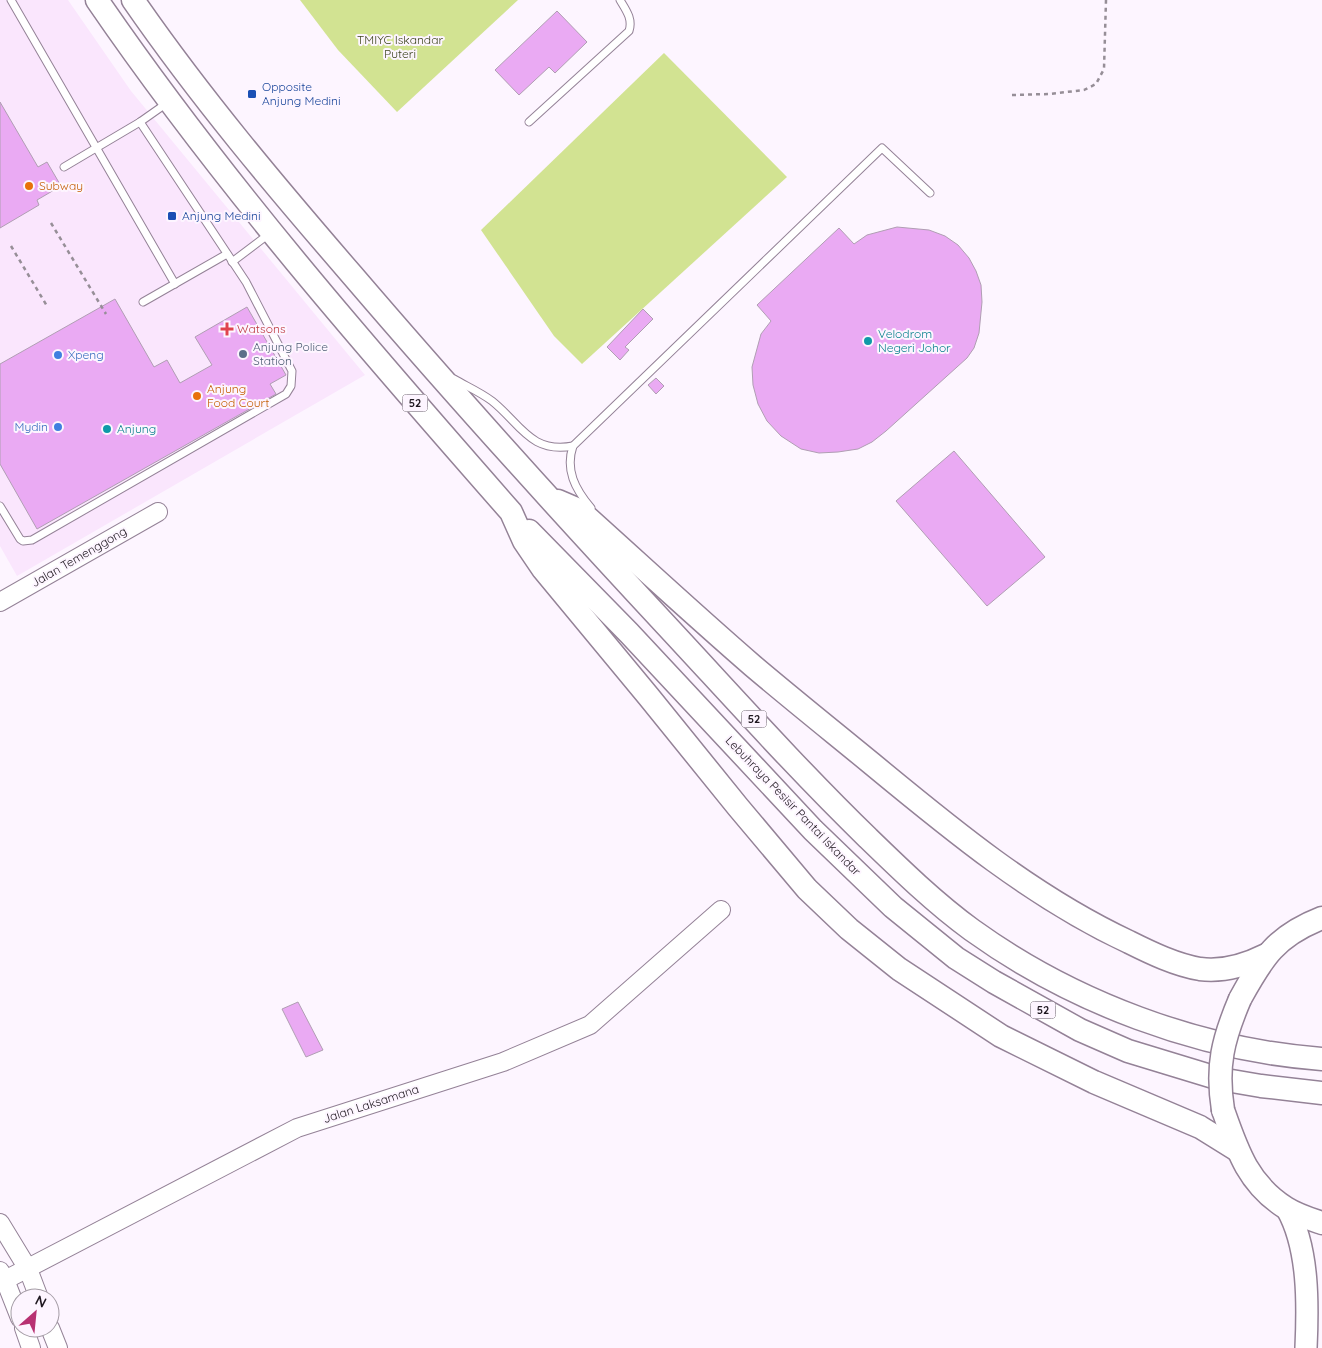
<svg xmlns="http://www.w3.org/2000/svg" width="1322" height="1348" font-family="Quicksand,sans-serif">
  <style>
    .built { fill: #fae6fd }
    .green { fill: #d2e392 }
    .building { fill: #eaaaf3; stroke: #b09eb3 }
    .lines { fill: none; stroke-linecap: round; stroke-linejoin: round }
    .service-casing { stroke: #948297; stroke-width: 9 }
    .tertiary-casing { stroke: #948297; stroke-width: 20 }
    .primary-casing { stroke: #948297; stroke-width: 24 }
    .trunk-casing { stroke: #948297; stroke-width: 25 }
    .path { stroke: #968e97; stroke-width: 2.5; stroke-dasharray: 4 4; stroke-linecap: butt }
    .service { stroke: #fff; stroke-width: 7 }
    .tertiary { stroke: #fff; stroke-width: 18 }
    .primary { stroke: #fff; stroke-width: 21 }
    .trunk { stroke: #fff; stroke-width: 22 }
    .trunk-bridge-casing { stroke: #948297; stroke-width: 25; stroke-linecap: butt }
    .trunk-bridge { stroke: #fff; stroke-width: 22 }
    .transit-dot { fill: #1a4fb4; stroke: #fdf5ff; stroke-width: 2 }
    .food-dot { fill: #e8710a; stroke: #fdf5ff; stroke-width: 2 }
    .health-dot { fill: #e0444e; stroke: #fdf5ff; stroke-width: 2 }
    .culture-dot { fill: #0f9aa8; stroke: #fdf5ff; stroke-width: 2 }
    .service-dot { fill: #5c6f8a; stroke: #fdf5ff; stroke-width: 2 }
    .shop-dot { fill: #3f7fe0; stroke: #fdf5ff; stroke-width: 2 }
    .labels { text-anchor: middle; stroke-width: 4; stroke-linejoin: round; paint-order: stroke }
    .shield { fill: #fdf5ff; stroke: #615a62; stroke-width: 1 }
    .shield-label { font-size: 11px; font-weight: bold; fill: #1e171f }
    .park-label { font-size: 12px; fill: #3c441d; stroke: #fdf5ff }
    .transit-label { font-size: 12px; fill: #164399; stroke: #fdf5ff; text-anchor: start }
    .food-label { font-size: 12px; fill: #c56008; stroke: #fdf5ff; text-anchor: start }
    .health-label { font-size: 12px; fill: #be3a42; stroke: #fdf5ff; text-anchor: start }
    .culture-label { font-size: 12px; fill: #0d838f; stroke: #fdf5ff; text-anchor: start }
    .service-label { font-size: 12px; fill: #4e5e75; stroke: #fdf5ff; text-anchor: start }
    .shop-label { font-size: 12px; fill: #366cbe; stroke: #fdf5ff; text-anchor: start }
    .street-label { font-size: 12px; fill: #1e171f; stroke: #fdf5ff }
  </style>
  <rect width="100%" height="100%" fill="#fdf5ff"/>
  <path class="built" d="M0 0H68L131 91 365 375 17 576 0 546Z"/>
  <g class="green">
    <path d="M300 0H518L397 112 338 50Z"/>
    <path d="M664 53 787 177 582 364 554 336 481 230Z"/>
  </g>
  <g class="building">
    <path d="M557 11 587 42 555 73 549 67 519 95 495 70Z"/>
    <path d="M0 102 38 167 47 162 61 186 37 200 39 205 0 228Z"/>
    <path d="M897 227 929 230 945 236 958 245 969 258 976 271 981 285 982 302 979 333 974 348 967 358 886 431 872 442 858 449 838 452 819 453 801 449 781 436 767 421 758 404 753 385 752 367 761 334 771 321 757 305 839 228 854 244 867 235Z"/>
    <path d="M115 299 154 367 167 360 180 383 212 365 195 337 247 307 286 375 270 384 276 394 37 529 0 464V364Z"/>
    <path d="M643 309 653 319 625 347 629 350 620 360 607 347Z"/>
    <path d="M656 378 664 386 656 394 648 385Z"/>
    <path d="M954 451 1045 557 987 606 896 501Z"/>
    <path d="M298 1002 323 1050 306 1057 282 1009Z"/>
  </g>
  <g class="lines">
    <defs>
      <g id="service">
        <path d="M11 0 175 284"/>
        <path d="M529 122 629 31C633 19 626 10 620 0"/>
        <path d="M64 167 140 122 167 103"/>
        <path d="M232 262 269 234"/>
        <path d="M143 302 227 254"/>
        <path d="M454 379C466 386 480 392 492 401 520 423 530 454 573 446"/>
        <path d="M0 506 20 539 23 541 32 540 286 394 291 386 292 371 246 282 140 122"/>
        <path d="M591 508C575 489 565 470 573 446L882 148 930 193"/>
      </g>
      <g id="tertiary">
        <path d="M0 602 158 512"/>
        <path d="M0 1223 28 1269 39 1298"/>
        <path d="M0 1271 5 1280 20 1318"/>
        <path d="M5 1280 297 1128 503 1062 590 1025 721 910"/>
        <path d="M24 1328 31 1348"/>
        <path d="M50 1328 58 1348"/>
      </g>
      <path id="primary" d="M1287 1209C1309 1248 1308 1305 1306 1348"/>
      <g id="trunk">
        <path d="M97 0C221 181 366 347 511 512L524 541 543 569 649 697 738 807 807 889 849 929 899 969 1001 1036 1094 1082 1200 1127 1237 1150"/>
        <path d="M133 0C200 97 276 187 353 276 454 394 559 510 665 624 732 696 797 769 868 838 901 870 935 903 972 930 1072 1002 1199 1050 1322 1059"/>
        <path d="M558 501 579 510C637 562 694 615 753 666 792 699 832 731 871 763 952 830 1033 897 1129 942 1151 953 1176 965 1200 969 1223 972 1246 965 1266 955"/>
        <path d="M529 531 629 633 813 830 893 907 956 958 994 982 1080 1030 1128 1051 1220 1079 1261 1086 1322 1093"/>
        <path d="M1240 999C1263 957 1276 936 1322 918"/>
        <path d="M1223 1110C1237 1150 1248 1184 1286 1208 1297 1215 1310 1219 1322 1223"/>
      </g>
    </defs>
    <use href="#service" class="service-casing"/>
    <use href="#tertiary" class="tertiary-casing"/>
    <use href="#primary" class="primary-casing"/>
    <use href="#trunk" class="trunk-casing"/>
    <g class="path">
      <path d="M1012 95 1049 94 1084 90 1096 84 1104 69 1106 0"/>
      <path d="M51 223 106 314"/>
      <path d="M11 246 47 306"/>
    </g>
    <use href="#service" class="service"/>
    <use href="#tertiary" class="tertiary"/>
    <use href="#primary" class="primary"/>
    <use href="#trunk" class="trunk"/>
    <defs>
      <path id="trunk-bridge" d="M1223 1110C1216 1066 1223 1039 1240 999"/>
    </defs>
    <use href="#trunk-bridge" class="trunk-bridge-casing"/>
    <use href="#trunk-bridge" class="trunk-bridge"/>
  </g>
  <g class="transit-dot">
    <rect x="247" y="89" width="10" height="10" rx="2.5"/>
    <rect x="167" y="211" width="10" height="10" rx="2.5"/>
  </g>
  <g class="food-dot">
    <circle cx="29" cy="186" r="5"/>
    <circle cx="197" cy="396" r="5"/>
  </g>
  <path class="health-dot" d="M224.5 321.5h5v5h5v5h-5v5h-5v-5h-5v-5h5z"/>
  <g class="culture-dot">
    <circle cx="868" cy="341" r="5"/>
    <circle cx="107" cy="429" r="5"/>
  </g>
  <circle class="service-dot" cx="243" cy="354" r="5"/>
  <g class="shop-dot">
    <circle cx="58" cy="355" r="5"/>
    <circle cx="58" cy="427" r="5"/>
  </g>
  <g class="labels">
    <g class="shield">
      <rect x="402.5" y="394.5" width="25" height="17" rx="4"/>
      <rect x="741.5" y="710.5" width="25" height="17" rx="4"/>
      <rect x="1030.5" y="1001.5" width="25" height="17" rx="4"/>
    </g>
    <g class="shield-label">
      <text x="415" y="407">52</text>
      <text x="754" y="723">52</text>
      <text x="1043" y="1014">52</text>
    </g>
    <g class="park-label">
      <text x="400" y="44">TMIYC Iskandar<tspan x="400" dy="14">Puteri</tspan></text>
    </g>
    <g class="transit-label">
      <text x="262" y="91">Opposite<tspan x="262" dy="14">Anjung Medini</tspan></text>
      <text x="182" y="220">Anjung Medini</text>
    </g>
    <g class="food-label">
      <text x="39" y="190">Subway</text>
      <text x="207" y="393">Anjung<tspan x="207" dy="14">Food Court</tspan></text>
    </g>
    <g class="health-label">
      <text x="237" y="333">Watsons</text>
    </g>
    <g class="culture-label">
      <text x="878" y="338">Velodrom<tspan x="878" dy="14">Negeri Johor</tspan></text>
      <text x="117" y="433">Anjung</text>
    </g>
    <g class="service-label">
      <text x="253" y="351">Anjung Police<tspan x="253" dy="14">Station</tspan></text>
    </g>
    <g class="shop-label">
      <text x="68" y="359">Xpeng</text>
      <text x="48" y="431" text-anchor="end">Mydin</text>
    </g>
    <g class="street-label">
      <text transform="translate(79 557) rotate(-30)" y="4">Jalan Temenggong</text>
      <text transform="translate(793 806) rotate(46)" y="4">Lebuhraya Pesisir Pantai Iskandar</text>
      <text transform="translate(371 1104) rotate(-18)" y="4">Jalan Laksamana</text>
    </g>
  </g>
  <g transform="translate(35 1313) rotate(27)"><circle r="24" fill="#fdf5ff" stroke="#a49ca5"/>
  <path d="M0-4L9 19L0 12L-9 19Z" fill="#b83172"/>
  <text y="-8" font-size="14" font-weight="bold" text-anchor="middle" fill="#1e171f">N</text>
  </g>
</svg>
